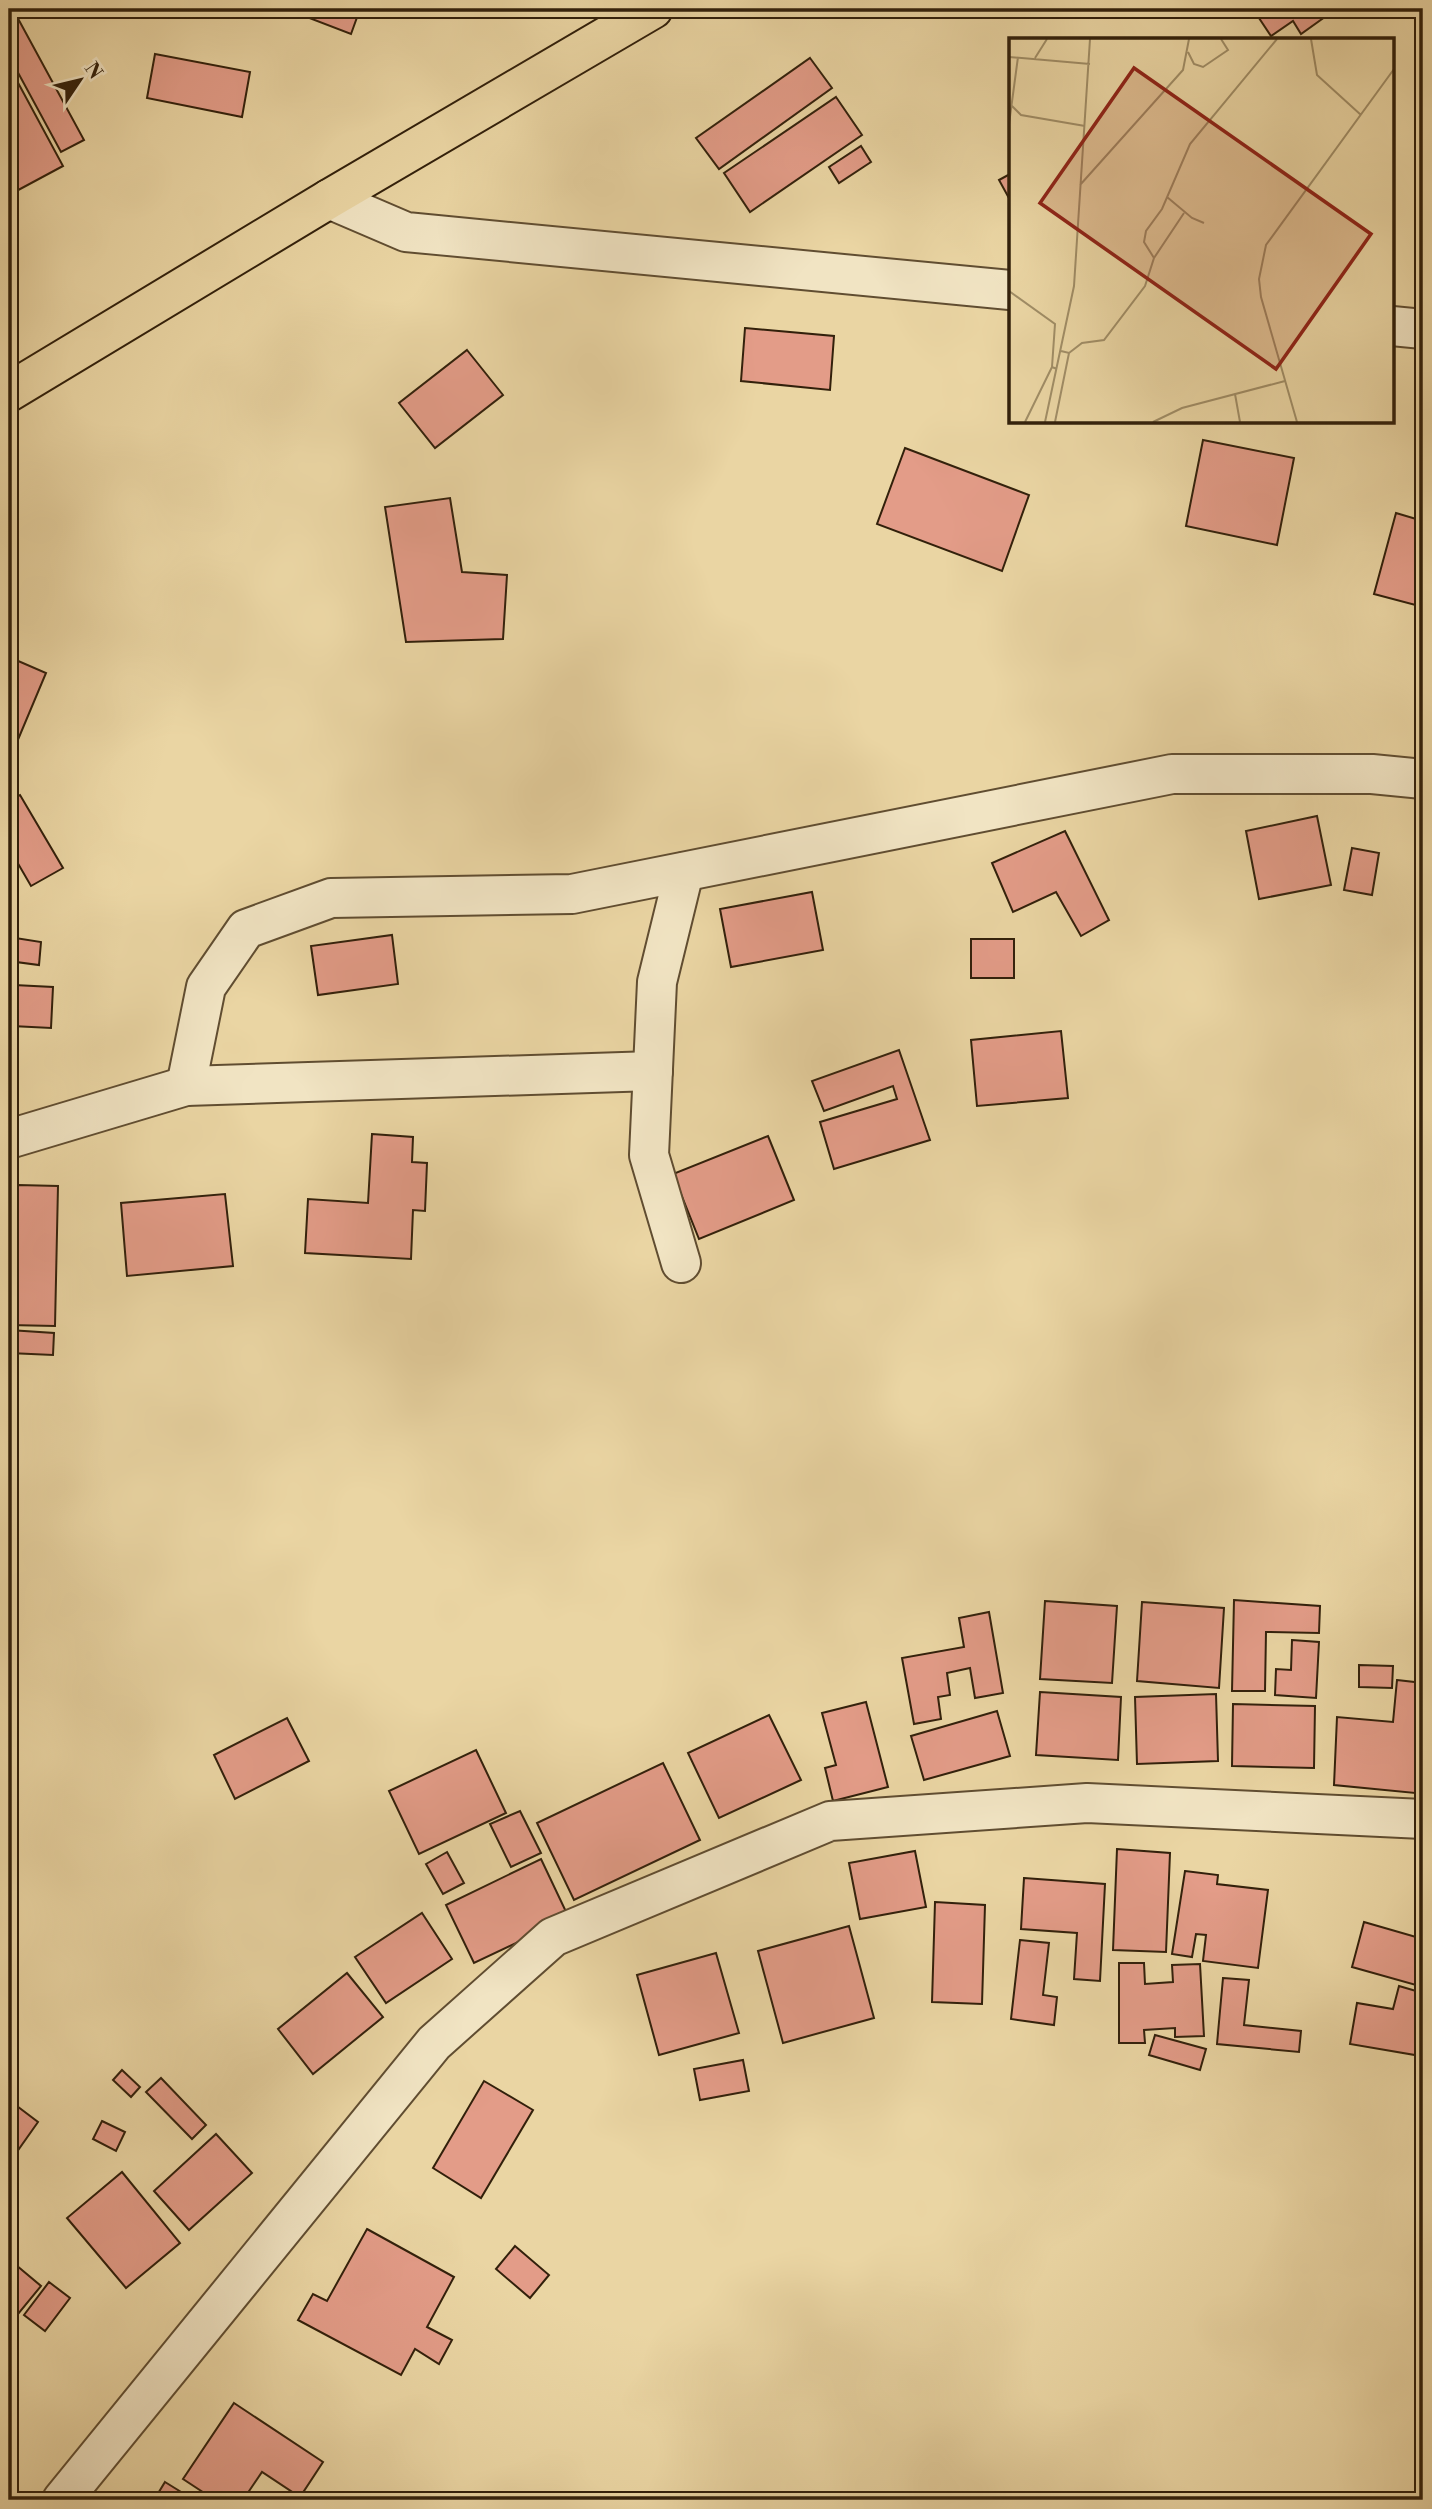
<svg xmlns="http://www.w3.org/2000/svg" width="1432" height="2509" font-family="'Libre Bodoni',serif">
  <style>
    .building { fill: #e39c88; stroke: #32200b; stroke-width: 2 }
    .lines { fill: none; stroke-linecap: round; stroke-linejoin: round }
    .minor-casing { stroke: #604d31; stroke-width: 42 }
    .highway-casing { stroke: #32200b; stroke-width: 42 }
    .minor { stroke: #f1e4c3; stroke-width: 38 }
    .highway { stroke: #ead5a3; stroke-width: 38 }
    .inset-road { fill: none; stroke: #a08d66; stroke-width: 2 }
    .view { fill: #8f2418; fill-opacity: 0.15; stroke: #8f2418; stroke-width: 3.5 }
    .inset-edge { fill: none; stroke: #32200b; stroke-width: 3.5 }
  </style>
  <rect width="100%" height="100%" fill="#ead5a3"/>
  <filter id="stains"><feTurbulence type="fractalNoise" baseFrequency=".00286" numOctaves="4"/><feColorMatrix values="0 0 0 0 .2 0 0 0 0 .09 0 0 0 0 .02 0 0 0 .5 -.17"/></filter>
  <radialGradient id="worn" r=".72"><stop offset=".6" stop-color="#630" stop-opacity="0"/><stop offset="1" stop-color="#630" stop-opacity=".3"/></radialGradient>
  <g class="building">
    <path d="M292 9H360L351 34 291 11Z"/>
    <path d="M1253 9H1336L1301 34 1293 21 1271 36Z"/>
    <path d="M15 13 84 140 61 152 9 56V17Z"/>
    <path d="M155 54 250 72 242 117 147 98Z"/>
    <path d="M810 58 832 88 719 169 696 138Z"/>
    <path d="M9 66 63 166 9 195Z"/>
    <path d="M836 97 862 135 750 212 724 173Z"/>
    <path d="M861 146 871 162 839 183 829 167Z"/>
    <path d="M1010 174V200L999 180Z"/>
    <path d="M745 328 834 336 830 390 741 381Z"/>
    <path d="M467 350 503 395 435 448 399 403Z"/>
    <path d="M1203 440 1294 458 1277 545 1186 526Z"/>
    <path d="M905 448 1029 495 1002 571 877 524Z"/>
    <path d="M450 498 462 572 507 575 503 639 406 642 385 507Z"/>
    <path d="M1396 513 1423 521V607L1374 594Z"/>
    <path d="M9 657 46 673 9 761Z"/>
    <path d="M20 795 63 868 31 886 9 848V801Z"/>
    <path d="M1317 816 1331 885 1259 899 1246 831Z"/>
    <path d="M1065 831 1109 920 1081 936 1056 892 1013 912 992 863Z"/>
    <path d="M1352 848 1379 853 1372 895 1344 890Z"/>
    <path d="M812 892 823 950 731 967 720 909Z"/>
    <path d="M392 935 398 984 318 995 311 946Z"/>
    <path d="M9 937 41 942 39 965 9 961Z"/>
    <rect x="971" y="939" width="43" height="39"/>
    <path d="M14 985 53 987 51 1028 12 1026Z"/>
    <path d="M1061 1031 1068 1098 977 1106 971 1040Z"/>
    <path d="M899 1050 930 1140 834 1169 820 1122 897 1099 893 1086 824 1111 812 1081Z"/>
    <path d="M372 1134 413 1137 412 1162 427 1163 425 1211 413 1210 411 1259 305 1253 308 1199 368 1203Z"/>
    <path d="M768 1136 794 1200 699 1239 673 1174Z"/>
    <path d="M18 1185 58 1186 55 1326 9 1325V1294H16Z"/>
    <path d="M225 1194 233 1266 127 1276 121 1203Z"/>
    <path d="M9 1330 54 1333 53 1355 9 1353Z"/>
    <path d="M1234 1600 1320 1606 1319 1633 1266 1632 1265 1691H1232Z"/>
    <path d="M1045 1601 1117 1606 1112 1683 1040 1679Z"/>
    <path d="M1142 1602 1224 1608 1219 1688 1137 1681Z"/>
    <path d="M989 1612 1003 1693 975 1698 970 1668 947 1673 950 1695 938 1697 941 1719 914 1724 902 1658 964 1647 959 1618Z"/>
    <path d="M1292 1640 1319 1642 1316 1698 1275 1695 1276 1669 1291 1670Z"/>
    <path d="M1359 1665 1393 1666 1392 1688 1359 1687Z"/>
    <path d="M1397 1680 1423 1683V1716L1415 1793 1334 1785 1337 1717 1393 1722Z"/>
    <path d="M1040 1692 1121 1697 1118 1760 1036 1755Z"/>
    <path d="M1216 1694 1218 1761 1137 1764 1135 1697Z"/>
    <path d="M866 1702 888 1787 833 1801 825 1768 836 1765 822 1713Z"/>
    <path d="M1233 1704 1315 1706 1314 1768 1232 1766Z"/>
    <path d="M997 1711 1010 1756 924 1780 911 1736Z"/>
    <path d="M769 1715 801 1780 719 1818 688 1753Z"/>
    <path d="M287 1718 309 1761 235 1799 214 1755Z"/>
    <path d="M476 1750 506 1813 419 1854 389 1791Z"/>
    <path d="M663 1763 700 1840 574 1900 537 1823Z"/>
    <path d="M520 1811 541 1853 511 1867 490 1824Z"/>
    <path d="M1117 1849 1170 1853 1166 1952 1113 1950Z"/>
    <path d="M915 1851 926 1907 860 1919 849 1863Z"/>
    <path d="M447 1852 464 1883 443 1894 426 1864Z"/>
    <path d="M541 1859 569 1918 474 1963 446 1905Z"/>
    <path d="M1185 1871 1218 1875 1217 1884 1268 1890 1258 1968 1203 1961 1206 1935 1196 1934 1192 1957 1172 1954Z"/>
    <path d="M1024 1878 1105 1884 1100 1981 1074 1979 1077 1933 1021 1929Z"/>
    <path d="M935 1902 985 1905 982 2004 932 2002Z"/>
    <path d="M422 1913 452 1959 386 2003 355 1957Z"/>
    <path d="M1364 1922 1423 1939V1987L1352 1967Z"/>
    <path d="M849 1926 874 2018 783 2043 758 1951Z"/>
    <path d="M1020 1940 1049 1943 1043 1995 1057 1997 1054 2025 1011 2019Z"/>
    <path d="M716 1953 739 2033 659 2055 637 1975Z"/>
    <path d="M1119 1963H1144L1145 1984 1173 1982 1172 1965 1200 1964 1204 2036 1175 2037V2028L1144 2030 1145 2043H1119Z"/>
    <path d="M347 1973 383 2017 313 2074 278 2029Z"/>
    <path d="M1223 1978 1249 1980 1244 2025 1301 2031 1299 2052 1217 2044Z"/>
    <path d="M1399 1986 1423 1993V2019L1415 2055 1350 2044 1357 2003 1393 2009Z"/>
    <path d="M1155 2035 1206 2049 1200 2070 1149 2055Z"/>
    <path d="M743 2060 749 2091 700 2100 694 2069Z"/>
    <path d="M122 2070 140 2087 131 2097 113 2080Z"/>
    <path d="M161 2078 206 2125 192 2139 146 2092Z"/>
    <path d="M484 2081 533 2110 481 2198 433 2168Z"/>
    <path d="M9 2100 38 2122 9 2163Z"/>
    <path d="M102 2121 125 2132 116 2151 93 2139Z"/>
    <path d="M216 2134 252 2173 189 2230 154 2191Z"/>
    <path d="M122 2172 180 2243 126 2288 67 2218Z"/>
    <path d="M367 2229 454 2277 427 2327 452 2340 439 2364 415 2349 401 2375 298 2320 313 2294 327 2301Z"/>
    <path d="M515 2246 549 2275 530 2298 496 2269Z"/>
    <path d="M16 2265 41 2286 9 2325V2274Z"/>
    <path d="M49 2282 70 2298 45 2331 24 2315Z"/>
    <path d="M234 2403 323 2462 300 2497 262 2472 243 2500H215L183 2479Z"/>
    <path d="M165 2482 194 2500H154Z"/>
  </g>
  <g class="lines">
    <defs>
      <g id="minor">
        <path d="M329 199 406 232 1010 290"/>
        <path d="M1392 326 1423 329"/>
        <path d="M186 1086 206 987 246 929 331 898 572 894 1172 774H1372L1423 779"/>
        <path d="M9 1139 186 1086 653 1071"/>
        <path d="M681 1263 649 1155 657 982 684 872"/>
        <path d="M62 2500 434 2043 553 1937 830 1821 1087 1803 1423 1819"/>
      </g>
      <path id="highway" d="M9 392 329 199 653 9"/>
    </defs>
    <use href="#minor" class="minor-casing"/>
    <use href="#highway" class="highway-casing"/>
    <use href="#minor" class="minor"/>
    <use href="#highway" class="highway"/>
  </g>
  <g transform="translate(1009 38)">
    <rect width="385" height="385" fill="#ead5a3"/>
    <path class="inset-road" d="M302 1 308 37 352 77M179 14 185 26 194 29 219 12 212 1M0 19 81 26M26 20 38 1M2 67 12 77 76 88M0 86 9 19M71 147 174 32 180 1M158 159 183 180 195 185M145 220 135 204 137 193 153 171 181 106 268 1M0 253 46 286 43 329 48 331M52 313 60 315 73 305 95 302 136 248 145 220 175 175M226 356 231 384M16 384 43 329M36 384 65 248 81 1M46 384 60 315M144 384 173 370 276 343M288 384 252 259 250 241 257 207 385 31"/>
    <path class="view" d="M125 30 362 196 267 331 31 165Z"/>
    <rect width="385" height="385" class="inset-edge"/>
  </g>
  <rect width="1432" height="2509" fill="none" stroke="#ead5a3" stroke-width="35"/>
  <rect x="10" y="10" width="1411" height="2488" fill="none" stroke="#32200b" stroke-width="3.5"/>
  <rect x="18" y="18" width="1397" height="2474" fill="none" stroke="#32200b" stroke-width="2"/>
  <g transform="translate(80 80) rotate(55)" stroke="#f1e4c3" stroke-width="5" paint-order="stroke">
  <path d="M0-5L12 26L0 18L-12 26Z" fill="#32200b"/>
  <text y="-10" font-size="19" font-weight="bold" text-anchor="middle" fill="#32200b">N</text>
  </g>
  <rect width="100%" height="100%" filter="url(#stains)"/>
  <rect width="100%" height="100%" fill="url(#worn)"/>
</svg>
